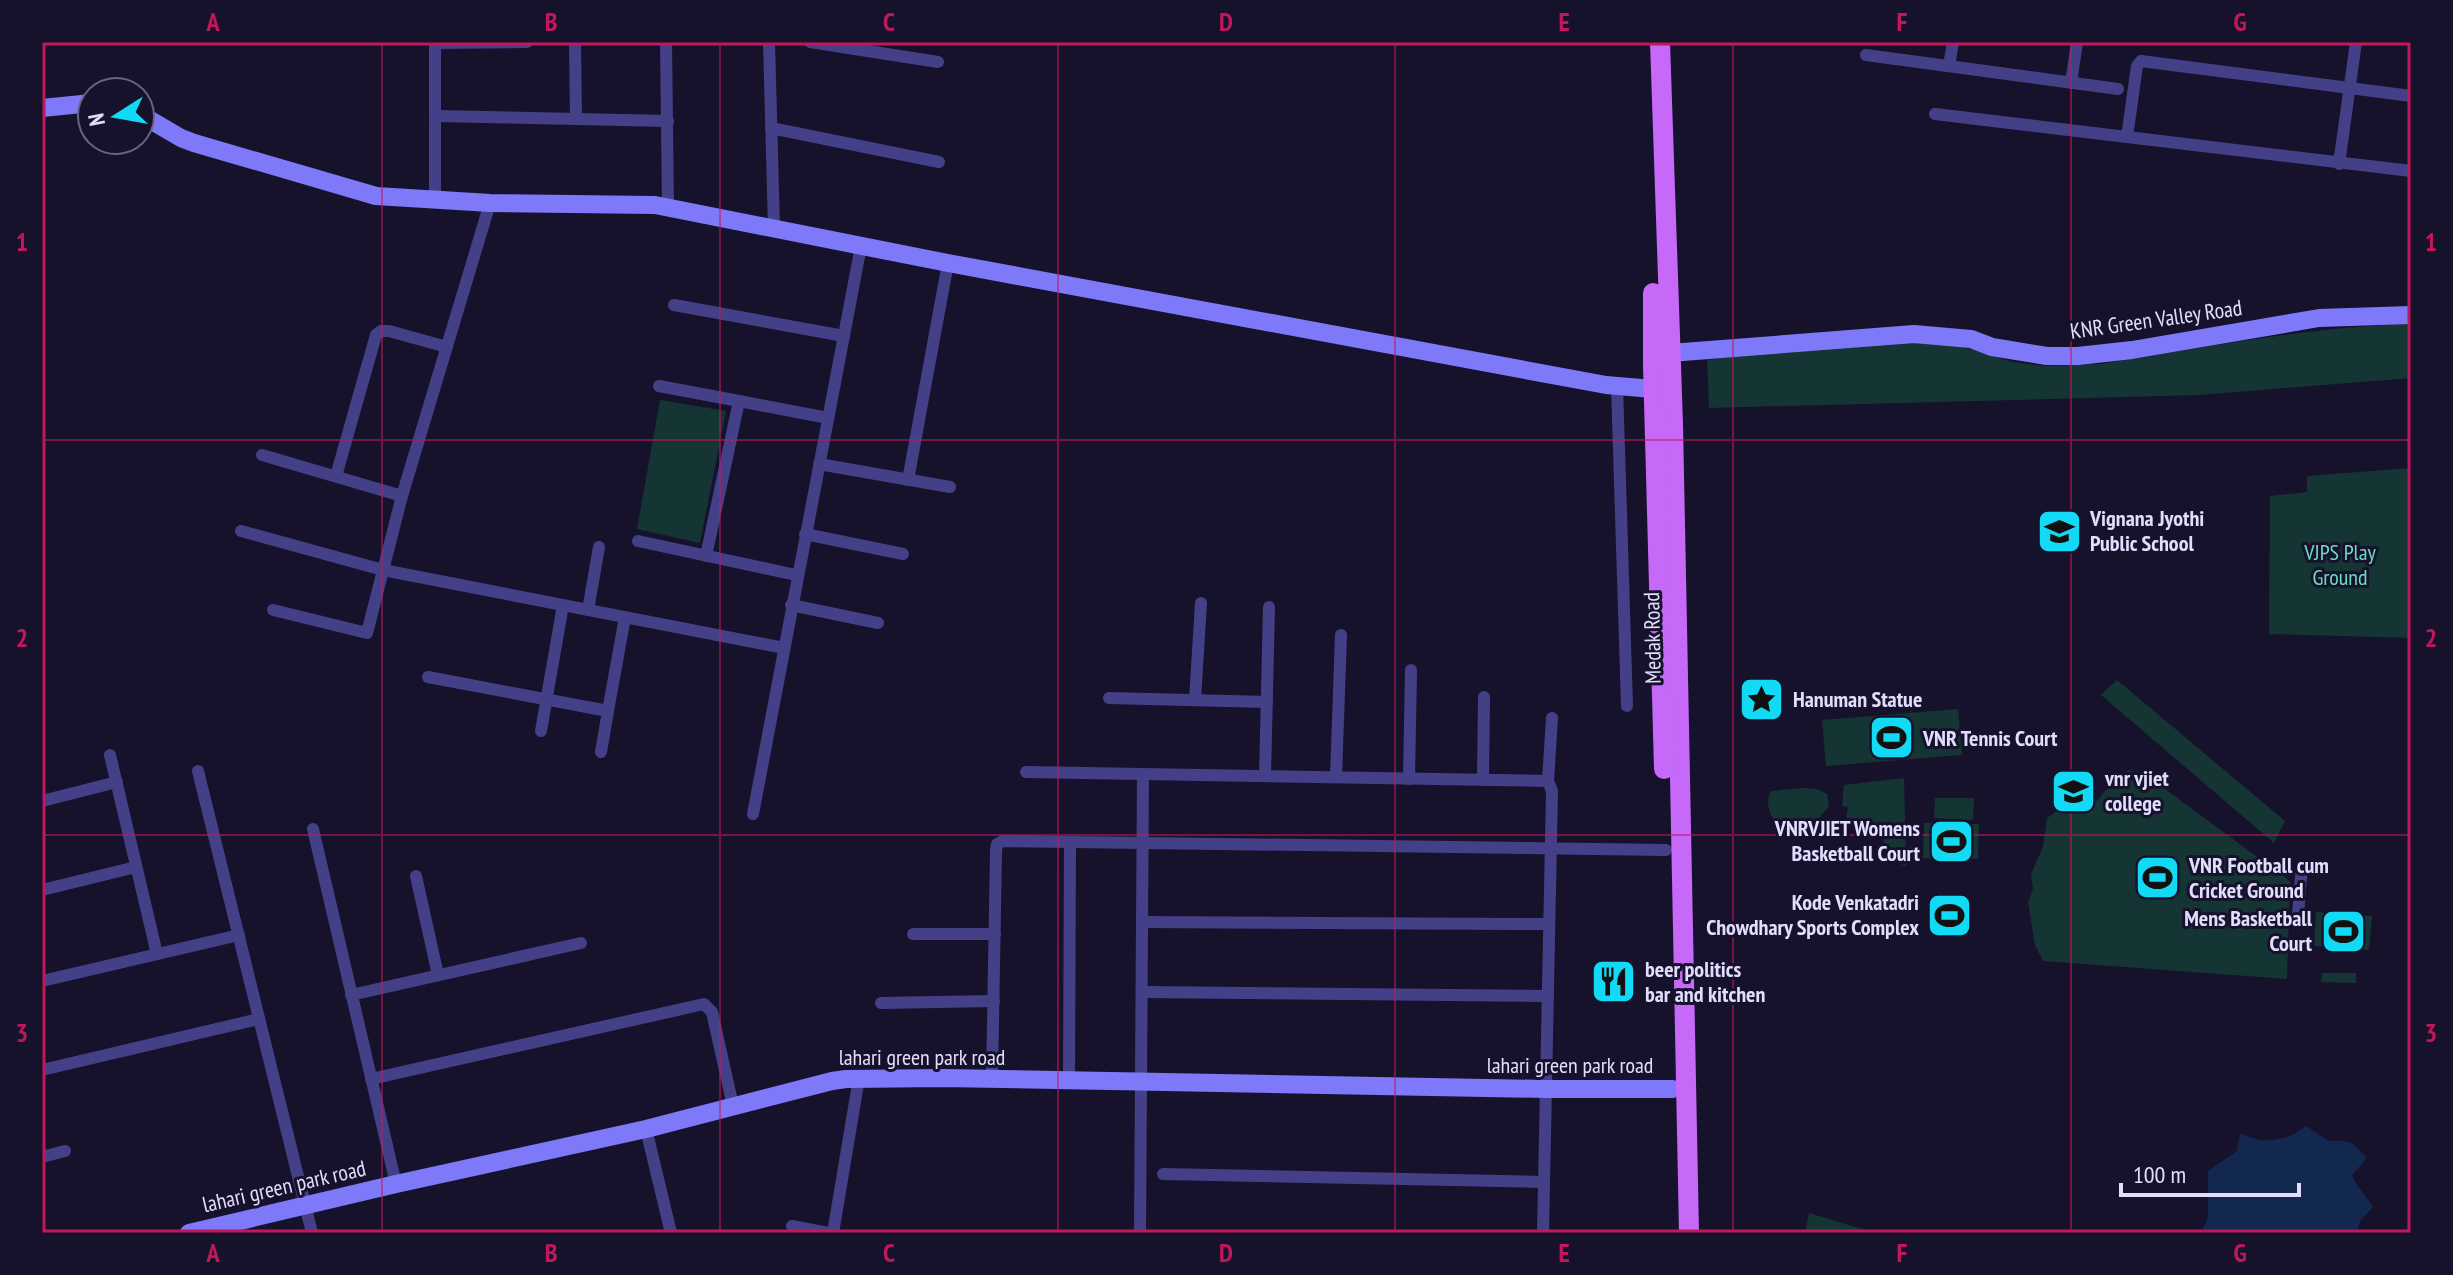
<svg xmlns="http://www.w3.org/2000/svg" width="2453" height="1275" font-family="'PT Sans Narrow',sans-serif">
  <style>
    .green { fill: #153434 }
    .water { fill: #12284f }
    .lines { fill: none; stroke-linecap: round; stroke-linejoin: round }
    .street { stroke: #444087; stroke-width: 12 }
    .secondary { stroke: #7e79f9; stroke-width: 18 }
    .primary { stroke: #c669f9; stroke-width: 20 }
    .grid { fill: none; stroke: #c2185b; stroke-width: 2; stroke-opacity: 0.55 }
    .labels { text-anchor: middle; stroke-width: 6; stroke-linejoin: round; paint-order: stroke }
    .street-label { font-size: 22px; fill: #e2ddfe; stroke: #17122b }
    .poi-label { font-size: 22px; font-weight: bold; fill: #e2ddfe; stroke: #17122b; text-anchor: start }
    .park-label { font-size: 22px; fill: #6bdcc2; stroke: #17122b }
    .neatline { fill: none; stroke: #c2185b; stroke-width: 3 }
    .grid-label { font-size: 26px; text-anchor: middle; font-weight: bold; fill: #c2185b }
  </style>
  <rect width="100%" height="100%" fill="#17122b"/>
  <g class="green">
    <path d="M2411 324V378L2199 395 1709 408 1707 360 1736 356 1895 342H1946L2013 362 2045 366 2100 364C2203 348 2306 327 2411 324Z"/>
    <path d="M660 400 726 411 700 543 637 529Z"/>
    <path d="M2411 468V638L2269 634 2270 496 2307 492V476Z"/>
    <path d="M2117 680 2285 821 2274 843 2101 695Z"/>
    <path d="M1958 709 1962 755 1826 766 1822 720Z"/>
    <path d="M2129 770 2146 775 2290 881 2287 979 2043 961 2035 945 2028 902 2033 889 2031 874 2043 847 2047 818 2058 810C2109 813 2095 787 2129 770Z"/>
    <path d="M1904 778 1906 866 1886 858 1883 837 1872 832 1873 823 1861 819 1846 821 1848 807 1842 806 1844 785Z"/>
    <path d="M1802 788 1817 789 1827 794 1829 806C1817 822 1804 835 1782 832 1773 820 1763 806 1771 791Z"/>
    <path d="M1935 798H1974L1973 820 1934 818Z"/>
    <path d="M1924 823 1979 824 1978 859 1923 858Z"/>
    <path d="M2316 912 2372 916 2369 950 2314 946Z"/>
    <path d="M2322 973H2356V983L2321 982Z"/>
    <path d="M1809 1213 1875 1233H1805Z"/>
  </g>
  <path class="water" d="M2306 1126 2329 1141H2345L2353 1144 2367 1158 2352 1175C2357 1188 2366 1195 2373 1207L2360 1221 2357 1233H2201L2208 1217V1171L2237 1151 2240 1134C2248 1135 2253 1139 2260 1140 2275 1142 2295 1136 2306 1126Z"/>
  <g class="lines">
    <g class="street">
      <path d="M435 42V200"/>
      <path d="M575 42 576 119"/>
      <path d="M666 42 668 208"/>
      <path d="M769 42 774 228"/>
      <path d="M810 42 938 62"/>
      <path d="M435 43 527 42"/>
      <path d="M1866 55 2118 89"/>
      <path d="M1949 66 1953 42"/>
      <path d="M2071 83 2077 42"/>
      <path d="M1935 114 2411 171"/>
      <path d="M435 116 668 121"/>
      <path d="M771 128 939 162"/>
      <path d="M2127 137 2137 66 2141 61 2411 96"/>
      <path d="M2339 164 2356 42"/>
      <path d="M674 305 844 336"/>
      <path d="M659 386 739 401"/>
      <path d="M1617 386 1627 706"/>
      <path d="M262 455 402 496"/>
      <path d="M819 464 950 487"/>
      <path d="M336 476 376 335 381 331H389L447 347"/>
      <path d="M908 480 948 263"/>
      <path d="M241 531 383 570 784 648"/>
      <path d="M805 534 903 554"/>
      <path d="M638 541 796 575"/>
      <path d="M706 556 739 401 828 418"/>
      <path d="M791 605 878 623"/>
      <path d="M273 610 367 633 402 496 490 203"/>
      <path d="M588 610 599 547"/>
      <path d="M428 677 608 711 625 617"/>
      <path d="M1109 698 1267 702"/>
      <path d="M1195 700 1201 603"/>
      <path d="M541 731 563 605"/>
      <path d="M601 752 608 711"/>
      <path d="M110 755 157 954"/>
      <path d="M198 771 312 1233"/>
      <path d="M1026 772 1548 781 1552 791 1543 1233"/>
      <path d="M1265 776 1269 607"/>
      <path d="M1336 777 1341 635"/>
      <path d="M1409 779 1411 670"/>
      <path d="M1483 780 1484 697"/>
      <path d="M1548 781 1552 718"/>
      <path d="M42 801 117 782"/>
      <path d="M753 814 861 246"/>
      <path d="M313 829 396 1184"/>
      <path d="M416 876 438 975"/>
      <path d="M42 890 136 867"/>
      <path d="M2298 914 2302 866"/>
      <path d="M1142 922 1549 924"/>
      <path d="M913 934H995"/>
      <path d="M42 981 239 935"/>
      <path d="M1142 992 1548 996"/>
      <path d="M351 995 581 943"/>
      <path d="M881 1003 994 1001"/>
      <path d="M42 1070 259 1019"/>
      <path d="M371 1079 704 1004 712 1012 733 1106"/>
      <path d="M992 1080 996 851 997 844 1003 841 1666 850"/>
      <path d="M1069 1081 1070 842"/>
      <path d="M646 1129 671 1233"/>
      <path d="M42 1157 65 1151"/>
      <path d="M1163 1174 1544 1182"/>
      <path d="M792 1226 828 1233"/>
      <path d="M833 1233 859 1078"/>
      <path d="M1140 1233 1143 774"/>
    </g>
    <g class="secondary">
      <path d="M42 108 92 103"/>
      <path d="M140 114 181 138 194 143 376 196 490 203 655 205 948 263 1606 385 1653 389"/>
      <path d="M1670 353 1914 334 1971 339 1992 347 2047 356H2078L2132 350 2319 318 2411 315"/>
      <path d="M189 1233 396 1184 646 1129 832 1081 846 1079 944 1078 1546 1089H1673"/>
    </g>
    <g class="primary">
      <path d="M1660 42 1673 424 1689 1233"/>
      <path d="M1653 293V365L1664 769"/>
    </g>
  </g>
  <path class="grid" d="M382 42V1233M720 42V1233M1058 42V1233M1395 42V1233M1733 42V1233M2071 42V1233M42 440H2411M42 835H2411"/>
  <defs>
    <symbol id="school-square" viewBox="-11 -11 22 22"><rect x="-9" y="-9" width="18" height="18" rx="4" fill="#12daf5" stroke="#17122b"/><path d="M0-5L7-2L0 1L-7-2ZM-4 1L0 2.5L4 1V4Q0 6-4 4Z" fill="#111"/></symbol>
    <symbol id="sight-square" viewBox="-11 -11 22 22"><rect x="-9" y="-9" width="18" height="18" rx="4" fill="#12daf5" stroke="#17122b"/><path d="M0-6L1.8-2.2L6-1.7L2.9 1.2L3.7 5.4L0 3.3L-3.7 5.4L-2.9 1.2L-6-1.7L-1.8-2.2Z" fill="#111"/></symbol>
    <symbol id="stadium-square" viewBox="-11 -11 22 22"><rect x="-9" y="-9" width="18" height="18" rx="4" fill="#12daf5" stroke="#17122b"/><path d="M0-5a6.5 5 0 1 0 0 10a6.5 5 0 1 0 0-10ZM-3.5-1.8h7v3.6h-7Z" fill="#111"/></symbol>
    <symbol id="university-square" viewBox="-11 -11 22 22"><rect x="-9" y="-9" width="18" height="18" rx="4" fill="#12daf5" stroke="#17122b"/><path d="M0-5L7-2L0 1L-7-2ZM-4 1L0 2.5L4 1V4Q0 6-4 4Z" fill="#111"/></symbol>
    <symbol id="restaurant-square" viewBox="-11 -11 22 22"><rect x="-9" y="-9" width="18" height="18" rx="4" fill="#12daf5" stroke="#17122b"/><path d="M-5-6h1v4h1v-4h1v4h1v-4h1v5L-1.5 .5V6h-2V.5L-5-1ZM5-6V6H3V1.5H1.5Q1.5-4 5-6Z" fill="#111"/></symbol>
  </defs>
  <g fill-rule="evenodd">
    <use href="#school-square" x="2034" y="506" width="51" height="51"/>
    <use href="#sight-square" x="1736" y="674" width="51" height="51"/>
    <use href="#stadium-square" x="1866" y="712" width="51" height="51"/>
    <use href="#university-square" x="2048" y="766" width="51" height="51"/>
    <use href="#stadium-square" x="1926" y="816" width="51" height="51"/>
    <use href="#stadium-square" x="2132" y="852" width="51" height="51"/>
    <use href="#stadium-square" x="1924" y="890" width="51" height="51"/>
    <use href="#stadium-square" x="2318" y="906" width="51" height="51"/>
    <use href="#restaurant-square" x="1588" y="956" width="51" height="51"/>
  </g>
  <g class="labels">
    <g class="street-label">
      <text transform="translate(2156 319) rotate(-8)" y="8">KNR Green Valley Road</text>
      <text transform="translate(1652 638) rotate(-91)" y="8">Medak Road</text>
      <text x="922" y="1065">lahari green park road</text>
      <text x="1570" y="1073">lahari green park road</text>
      <text transform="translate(284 1186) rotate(-13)" y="8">lahari green park road</text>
    </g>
    <g class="poi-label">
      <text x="2090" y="526">Vignana Jyothi<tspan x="2090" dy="25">Public School</tspan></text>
      <text x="1793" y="707">Hanuman Statue</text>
      <text x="1923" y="746">VNR Tennis Court</text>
      <text x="2105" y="786">vnr vjiet<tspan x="2105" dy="25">college</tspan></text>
      <text x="1920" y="836" text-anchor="end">VNRVJIET Womens<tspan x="1920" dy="25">Basketball Court</tspan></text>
      <text x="2189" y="873">VNR Football cum<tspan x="2189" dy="25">Cricket Ground</tspan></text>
      <text x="1919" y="910" text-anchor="end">Kode Venkatadri<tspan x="1919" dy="25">Chowdhary Sports Complex</tspan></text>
      <text x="2312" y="926" text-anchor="end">Mens Basketball<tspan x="2312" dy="25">Court</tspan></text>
      <text x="1645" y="977">beer politics<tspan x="1645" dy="25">bar and kitchen</tspan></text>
    </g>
    <g class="park-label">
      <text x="2340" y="560">VJPS Play<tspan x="2340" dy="25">Ground</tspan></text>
    </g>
  </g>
  <rect width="2453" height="1275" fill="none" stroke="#17122b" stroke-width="88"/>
  <g transform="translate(116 116) rotate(259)"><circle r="38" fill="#17122b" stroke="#68637f" stroke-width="2"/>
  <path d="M0-6L14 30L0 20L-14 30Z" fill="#12daf5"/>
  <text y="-12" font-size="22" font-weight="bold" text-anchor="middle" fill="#e2ddfe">N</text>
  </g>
  <path d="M2121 1183v12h178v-12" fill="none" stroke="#e2ddfe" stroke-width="4"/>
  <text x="2133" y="1183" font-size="24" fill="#e2ddfe" stroke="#17122b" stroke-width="6" paint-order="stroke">100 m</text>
  <rect x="44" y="44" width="2365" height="1187" class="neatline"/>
  <g class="grid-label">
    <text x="213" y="31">A</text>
    <text x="551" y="31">B</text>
    <text x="889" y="31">C</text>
    <text x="1226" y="31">D</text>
    <text x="1564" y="31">E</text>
    <text x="1902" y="31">F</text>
    <text x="2240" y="31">G</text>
    <text x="22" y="251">1</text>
    <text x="2431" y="251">1</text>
    <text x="22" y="647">2</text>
    <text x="2431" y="647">2</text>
    <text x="22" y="1042">3</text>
    <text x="2431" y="1042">3</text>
    <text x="213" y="1262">A</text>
    <text x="551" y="1262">B</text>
    <text x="889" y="1262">C</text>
    <text x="1226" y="1262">D</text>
    <text x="1564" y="1262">E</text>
    <text x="1902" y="1262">F</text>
    <text x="2240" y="1262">G</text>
  </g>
</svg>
